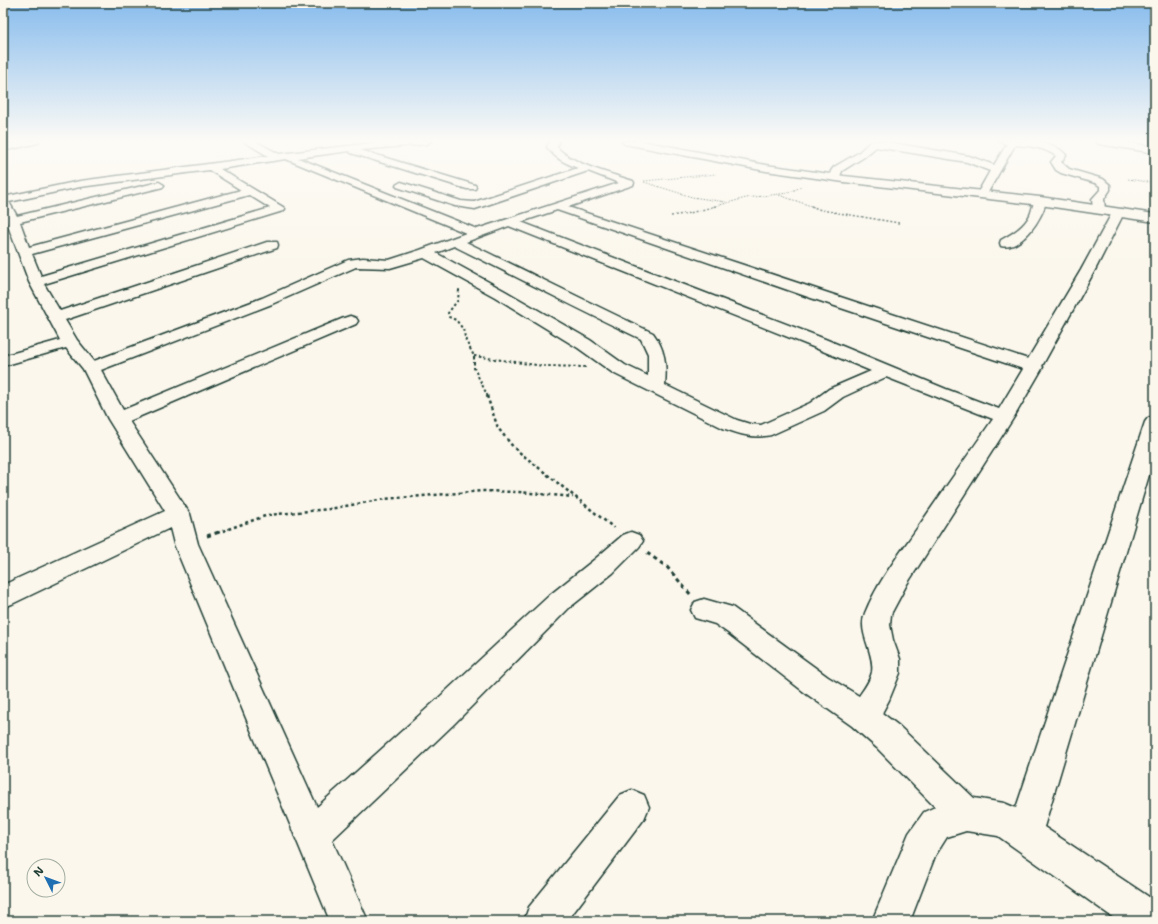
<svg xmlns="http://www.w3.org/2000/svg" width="1158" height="924" font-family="'Shantell Sans',sans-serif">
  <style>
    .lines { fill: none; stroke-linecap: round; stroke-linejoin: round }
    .minor-casing { stroke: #1f3d34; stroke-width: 3 }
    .tertiary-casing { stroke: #1f3d34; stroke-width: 3 }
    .path-far4 { stroke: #1f3d34; stroke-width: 1; stroke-dasharray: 1.5 1.5; stroke-linecap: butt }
    .path-far3 { stroke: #1f3d34; stroke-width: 1.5; stroke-dasharray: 2 2; stroke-linecap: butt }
    .path-far2 { stroke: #1f3d34; stroke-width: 2; stroke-dasharray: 2.5 2.5; stroke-linecap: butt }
    .path-far1 { stroke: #1f3d34; stroke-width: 2.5; stroke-dasharray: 3 3; stroke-linecap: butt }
    .path { stroke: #1f3d34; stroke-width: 3; stroke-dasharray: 4 4; stroke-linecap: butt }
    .minor { fill: #fbf7ec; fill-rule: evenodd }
    .tertiary { fill: #fbf7ec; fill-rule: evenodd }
  </style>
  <rect width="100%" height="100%" fill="#fbf7ec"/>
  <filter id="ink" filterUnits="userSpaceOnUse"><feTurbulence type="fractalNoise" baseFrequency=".025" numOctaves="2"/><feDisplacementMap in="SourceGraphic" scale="8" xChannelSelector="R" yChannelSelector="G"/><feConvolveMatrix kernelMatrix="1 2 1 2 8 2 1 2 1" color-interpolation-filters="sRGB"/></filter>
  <g filter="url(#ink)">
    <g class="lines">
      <defs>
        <g id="minor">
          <path d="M21 141H39L38 143 3 151V145Z"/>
          <path d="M243 141H255L279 154 390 141H431L427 144 360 150 475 185 476 187 475 189H467L351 153 349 151 298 158 477 229 619 183 588 171 475 209 455 206 397 187 396 185 401 182 461 201 474 202 578 168C565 163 556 159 547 147L550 141H559L557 147C569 163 612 174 633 181L634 183 633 185 568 207 1028 359 1081 270 1112 213 1114 211H1122L1124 213 1095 270 1042 366 1043 367 1014 417 907 584 891 614 890 625 893 640 900 659V673L889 700 882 713 899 726 974 798 1004 803 1016 808 1145 422 1148 418 1155 416V455L1044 827 1155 901V921H1118L998 836 966 831 947 837 935 856 910 921H872L909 833 924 812 935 807 877 748 852 726 808 695 728 633 715 624 695 618 691 610 695 602 704 599 732 607 828 677 859 696C864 689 870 681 872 672 875 652 857 633 865 613 877 583 898 556 916 530 942 493 967 456 993 419L886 377 843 397 824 411 771 435C754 439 739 434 723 428L613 373 578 348 495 297 424 258 390 268 356 267 272 304 101 370 123 410 344 318 350 316 356 318 358 321 356 324 129 421 190 514 198 544 317 807 432 704 551 594 595 559 623 535 631 532 639 535 643 541 639 547 613 573 569 608 454 724 332 840 368 921H330L174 544 170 528 12 604 3 607V585L165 511 108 419 83 369 66 348 3 366V356L60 340 29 282 3 212V197L80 181 268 156ZM286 159 466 233 420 250 389 260 363 258 348 260 262 298 94 361 77 340 65 320 277 248 278 245 277 242H267L60 311 44 284 283 211 285 209 283 207 220 169ZM209 170 241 190 29 247 20 222 163 187 164 185 159 182 17 216 9 202 80 187ZM249 195 270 208 41 276 32 254ZM557 210 811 298 1023 369 999 409 946 389 825 339 521 222ZM509 226 813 347 871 371 829 389 810 403 761 425 750 424 737 420 665 385C667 365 665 349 653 333 590 303 528 272 466 242ZM454 246C517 277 578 309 641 339L648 354V376L625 365 590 340 505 291 436 253Z"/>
          <path d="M871 141H881L969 156 994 165 1007 144 998 141C1018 141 1051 137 1066 155L1061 162 1069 169 1103 179 1110 185V190L1104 199 1105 210 1103 212H1095L1093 210 1092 199 1100 190V186L1095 183 1061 173 1056 170 1051 162 1056 156C1044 147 1029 146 1015 145L987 194 982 197 977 194 990 171 967 162 876 147 864 157 842 171 839 179H831L830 177 831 171 834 167 858 153Z"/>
          <path d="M1095 141H1118L1155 147V153L1099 144Z"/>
          <path d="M1040 198 1046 201C1043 218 1021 251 1001 246L1000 243 1001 240C1012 234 1024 227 1030 215 1033 209 1032 200 1040 198Z"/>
          <path d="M632 790 644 795 649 807 644 819 567 921H524L529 907 620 795Z"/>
        </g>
        <path id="tertiary" d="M621 141H642L766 165 844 176 1040 197 1155 214V222L1040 205 844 182 766 171 625 144Z"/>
      </defs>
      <use href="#minor" class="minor-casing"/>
      <use href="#tertiary" class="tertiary-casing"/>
      <g class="path-far4">
        <path d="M1128 179 1155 183"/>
        <path d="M644 181 716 174"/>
        <path d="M644 182 692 197 726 202"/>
        <path d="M779 195 814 207"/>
        <path d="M712 207 746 198 788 193 801 187"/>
      </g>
      <g class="path-far3">
        <path d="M811 206 821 210 899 223"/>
        <path d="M671 216 690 213 716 206"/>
        <path d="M459 291V288"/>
      </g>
      <g class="path-far2">
        <path d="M459 290 458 300 448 313 449 317 456 320 463 329 466 341 474 356V368L488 397"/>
        <path d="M474 356 543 366 586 367"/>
      </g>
      <g class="path-far1">
        <path d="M487 396 498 428 514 448 614 528"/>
        <path d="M217 533 268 515 329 509 385 499 482 491 519 492 573 497"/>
      </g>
      <g class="path">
        <path d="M207 536 219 532"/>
        <path d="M647 553 667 567 691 595"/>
      </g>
      <use href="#minor" class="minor"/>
      <use href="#tertiary" class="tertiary"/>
    </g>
  </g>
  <linearGradient id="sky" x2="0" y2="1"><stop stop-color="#88bced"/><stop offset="0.52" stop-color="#fdfbf6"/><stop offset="1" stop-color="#fdfbf6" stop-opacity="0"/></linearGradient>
  <rect width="1158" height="271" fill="url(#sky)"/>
  <rect width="1158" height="924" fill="none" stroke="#fbf7ec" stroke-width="16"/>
  <rect x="8" y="8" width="1142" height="908" fill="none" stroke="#1f3d34" stroke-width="1.5" filter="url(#ink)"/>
  <g transform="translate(46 878) rotate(312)"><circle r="19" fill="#fbf7ec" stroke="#a3ada2"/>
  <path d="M0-3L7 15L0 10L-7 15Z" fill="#1f6fb2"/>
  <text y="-6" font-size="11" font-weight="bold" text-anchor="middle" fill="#1f3d34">N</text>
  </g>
</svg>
